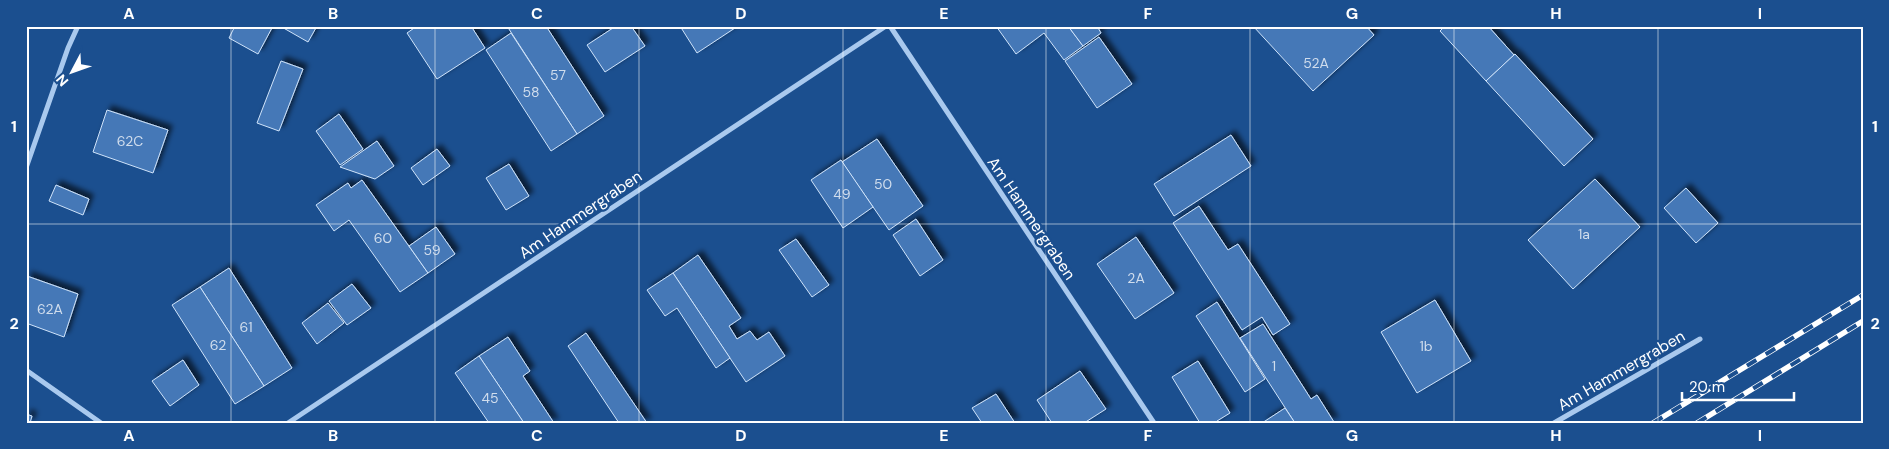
<svg xmlns="http://www.w3.org/2000/svg" width="1889" height="449" font-family="'DM Sans',sans-serif">
  <style>
    .building { fill: #4478b7; stroke: #cfe3fa; filter: url(#shadow) }
    .lines { fill: none; stroke-linecap: round; stroke-linejoin: round }
    .minor { stroke: #a9c9ee; stroke-width: 5 }
    .rail-casing { stroke: #fff; stroke-width: 5.5 }
    .rail { stroke: #1b4f8f; stroke-width: 4; stroke-dasharray: 11; stroke-linecap: butt }
    .grid { fill: none; stroke: #fff; stroke-width: 1; stroke-opacity: 0.55 }
    .labels { text-anchor: middle; stroke-width: 4.5; stroke-linejoin: round; paint-order: stroke }
    .number-label { font-size: 14px; fill: #d0dded }
    .street-label { font-size: 16px; fill: #fff; stroke: #1b4f8f }
    .neatline { fill: none; stroke: #fff; stroke-width: 2 }
    .grid-label { font-size: 16px; text-anchor: middle; font-weight: bold; fill: #fff }
  </style>
  <defs>
    <filter id="shadow"><feDropShadow dx="4.5" dy="-4.5" stdDeviation="2.5" flood-color="#0009"/></filter>
  </defs>
  <rect width="100%" height="100%" fill="#1b4f8f"/>
  <g class="building">
    <path d="M235 26H273L258 54 229 38Z"/>
    <path d="M280 26H317L308 42Z"/>
    <path d="M417 26H471L485 48 437 79 407 33Z"/>
    <path d="M507 26H546L604 116 577 134Z"/>
    <path d="M616 26H631L645 46 605 72 587 45Z"/>
    <path d="M680 26H738L697 53Z"/>
    <path d="M996 26H1068L1083 46 1064 60 1044 33 1016 54Z"/>
    <path d="M1068 26H1097L1101 33 1083 46Z"/>
    <path d="M1253 26H1366L1374 35 1313 91Z"/>
    <path d="M1445 26H1488L1514 55 1486 81 1440 31Z"/>
    <path d="M511 33 577 134 551 151 486 50Z"/>
    <path d="M1099 37 1132 84 1097 108 1065 61Z"/>
    <path d="M1515 54 1593 139 1564 166 1486 81Z"/>
    <path d="M281 61 303 69 279 131 257 123Z"/>
    <path d="M107 110 168 130 153 173 93 152Z"/>
    <path d="M339 114 363 149 340 165 316 131Z"/>
    <path d="M1231 135 1251 166 1174 216 1154 184Z"/>
    <path d="M877 139 923 206 889 230 842 162Z"/>
    <path d="M377 141 394 166 375 179 340 167Z"/>
    <path d="M437 149 450 166 423 185 411 168Z"/>
    <path d="M841 160 873 207 843 228 811 180Z"/>
    <path d="M509 164 529 196 506 210 486 178Z"/>
    <path d="M1595 179 1640 227 1573 289 1528 240Z"/>
    <path d="M362 180 428 273 400 292 349 220 334 231 316 205 348 183 351 188Z"/>
    <path d="M56 185 89 199 83 215 49 201Z"/>
    <path d="M1686 188 1718 223 1696 243 1664 208Z"/>
    <path d="M1199 206 1228 250 1238 244 1290 324 1273 335 1262 317 1242 330 1173 223Z"/>
    <path d="M916 219 943 260 920 276 893 235Z"/>
    <path d="M436 227 455 254 428 273 409 246Z"/>
    <path d="M1136 237 1174 293 1135 319 1097 264Z"/>
    <path d="M796 239 829 285 812 297 779 250Z"/>
    <path d="M698 255 741 318 729 326 737 339 750 331 757 340 769 332 785 356 746 382 673 273Z"/>
    <path d="M229 268 292 368 264 386 200 287Z"/>
    <path d="M673 273 730 358 716 368 677 308 665 316 647 290Z"/>
    <path d="M27 276 78 294 64 337 26 323Z"/>
    <path d="M352 284 371 308 347 325 329 301Z"/>
    <path d="M200 287 264 386 235 404 172 305Z"/>
    <path d="M1435 300 1471 361 1417 393 1381 332Z"/>
    <path d="M1217 302 1265 379 1245 392 1196 316Z"/>
    <path d="M328 303 344 323 317 344 302 323Z"/>
    <path d="M1263 324 1311 399 1317 395 1334 422 1295 423 1240 338Z"/>
    <path d="M586 333 647 423H619L568 346Z"/>
    <path d="M508 337 530 371 523 376 554 423H524L479 356Z"/>
    <path d="M479 356 524 423H489L455 373Z"/>
    <path d="M183 360 199 385 170 406 152 381Z"/>
    <path d="M1198 361 1230 413 1217 421 1219 423H1200L1172 377Z"/>
    <path d="M1080 371 1106 409 1084 423H1052L1037 400Z"/>
    <path d="M996 394 1015 423H982L972 408Z"/>
    <path d="M1285 408 1295 423H1262Z"/>
    <path d="M26 414 32 416 30 423H26Z"/>
  </g>
  <g class="lines">
    <g class="minor">
      <path d="M890 26 1154 423"/>
      <path d="M26 168 68 48 78 26"/>
      <path d="M26 370 101 423"/>
      <path d="M288 423 886 26"/>
      <path d="M1554 423 1700 339"/>
    </g>
    <defs>
      <g id="rail">
        <path d="M1653 423 1863 295"/>
        <path d="M1697 423 1863 321"/>
      </g>
    </defs>
    <use href="#rail" class="rail-casing"/>
    <use href="#rail" class="rail"/>
  </g>
  <path class="grid" d="M231 26V423M435 26V423M639 26V423M843 26V423M1046 26V423M1250 26V423M1454 26V423M1658 26V423M26 224H1863"/>
  <g class="labels">
    <g class="number-label">
      <text x="1316" y="68">52A</text>
      <text x="558" y="80">57</text>
      <text x="531" y="97">58</text>
      <text x="130" y="146">62C</text>
      <text x="883" y="189">50</text>
      <text x="842" y="199">49</text>
      <text x="1584" y="239">1a</text>
      <text x="383" y="243">60</text>
      <text x="432" y="255">59</text>
      <text x="1136" y="283">2A</text>
      <text x="50" y="314">62A</text>
      <text x="246" y="332">61</text>
      <text x="218" y="350">62</text>
      <text x="1426" y="351">1b</text>
      <text x="1274" y="371">1</text>
      <text x="490" y="403">45</text>
    </g>
    <g class="street-label">
      <text transform="translate(580 214) rotate(-34)" y="6">Am Hammergraben</text>
      <text transform="translate(1032 218) rotate(56)" y="6">Am Hammergraben</text>
      <text transform="translate(1621 370) rotate(-30)" y="6">Am Hammergraben</text>
    </g>
  </g>
  <rect width="1889" height="449" fill="none" stroke="#1b4f8f" stroke-width="55"/>
  <g transform="translate(72 72) rotate(229)" stroke="#1b4f8f" stroke-width="4" paint-order="stroke">
  <path d="M0-4L9 19L0 12L-9 19Z" fill="#ffffff"/>
  <text y="-8" font-size="14" font-weight="bold" text-anchor="middle" fill="#ffffff">N</text>
  </g>
  <path d="M1682 392v8h112v-8" fill="none" stroke="#ffffff" stroke-width="2.5"/>
  <text x="1689" y="392" font-size="15" fill="#ffffff" stroke="#1b4f8f" stroke-width="4" paint-order="stroke">20 m</text>
  <rect x="28" y="28" width="1834" height="394" class="neatline"/>
  <g class="grid-label">
    <text x="129" y="19">A</text>
    <text x="333" y="19">B</text>
    <text x="537" y="19">C</text>
    <text x="741" y="19">D</text>
    <text x="944" y="19">E</text>
    <text x="1148" y="19">F</text>
    <text x="1352" y="19">G</text>
    <text x="1556" y="19">H</text>
    <text x="1760" y="19">I</text>
    <text x="14" y="132">1</text>
    <text x="1875" y="132">1</text>
    <text x="14" y="329">2</text>
    <text x="1875" y="329">2</text>
    <text x="129" y="441">A</text>
    <text x="333" y="441">B</text>
    <text x="537" y="441">C</text>
    <text x="741" y="441">D</text>
    <text x="944" y="441">E</text>
    <text x="1148" y="441">F</text>
    <text x="1352" y="441">G</text>
    <text x="1556" y="441">H</text>
    <text x="1760" y="441">I</text>
  </g>
</svg>
